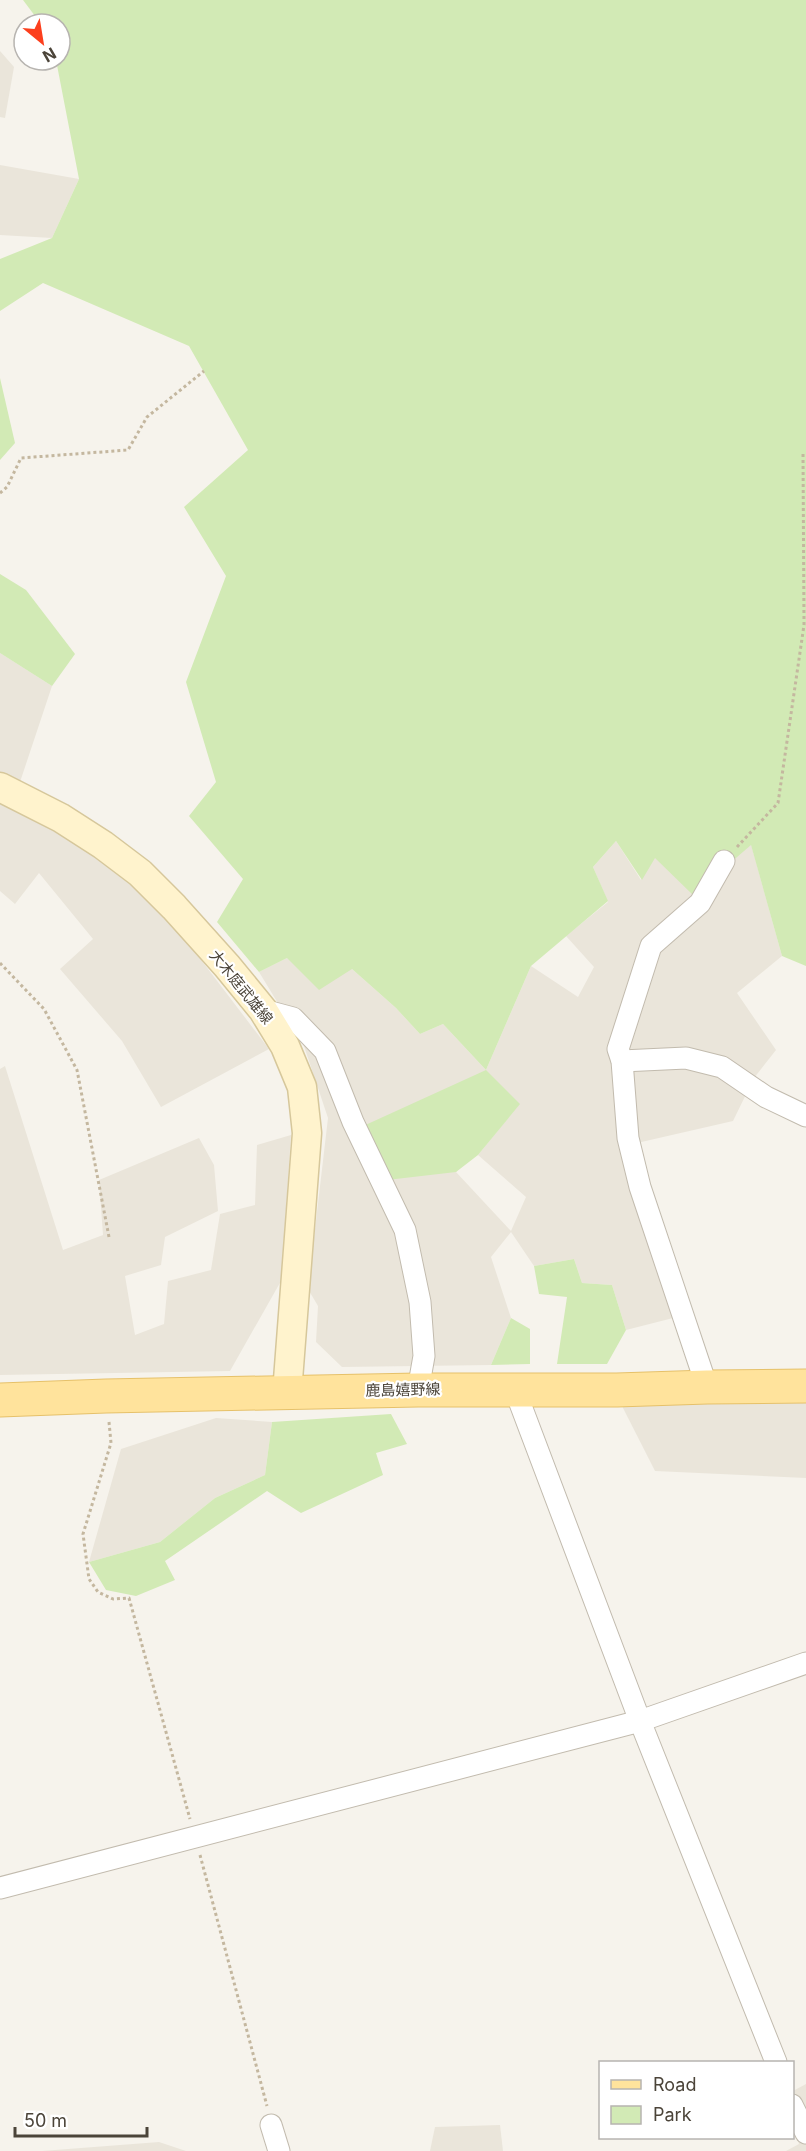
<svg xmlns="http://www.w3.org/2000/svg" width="806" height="2151" font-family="Inter,'Noto Sans JP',sans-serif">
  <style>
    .residential { fill: #eae5da; fill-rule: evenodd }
    .green { fill: #d2eab5 }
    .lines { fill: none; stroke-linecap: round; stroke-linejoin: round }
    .minor-casing { stroke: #c2bbae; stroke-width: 23 }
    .secondary-casing { stroke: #d6c79b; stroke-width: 31 }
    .primary-casing { stroke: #e6c16a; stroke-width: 35 }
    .path { stroke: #c4b79f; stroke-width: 3; stroke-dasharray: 3 3; stroke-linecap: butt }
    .minor { stroke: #fff; stroke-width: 21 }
    .secondary { stroke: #fff3cd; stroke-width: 28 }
    .primary { stroke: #ffe39c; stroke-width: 33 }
    .labels { text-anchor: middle; stroke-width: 4.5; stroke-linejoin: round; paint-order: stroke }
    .street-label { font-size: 15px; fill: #4b4439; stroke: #fff }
  </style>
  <rect width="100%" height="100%" fill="#f6f3ec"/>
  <g class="residential">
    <path d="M0 51 14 67 5 118 0 117Z"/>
    <path d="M0 165 79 179 52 238 0 235Z"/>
    <path d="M0 653 52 686 20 782 0 772Z"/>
    <path d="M0 796 147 889 269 1049 161 1107 122 1041 60 969 93 939 39 873 15 904 0 891Z"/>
    <path d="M616 841 641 880 654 858 751 844 782 956 737 993 776 1050 754 1078 733 1121 637 1143 677 1317 626 1330 612 1285 582 1283 574 1259 534 1266 511 1232 491 1257 511 1318 491 1365 342 1367 316 1342 318 1306 308 1289 328 1118 304 1046 259 972 287 958 352 969 396 1008 420 1034 443 1024 486 1070 531 966 578 997 594 967 566 936 608 902 593 867ZM519 1104 478 1155 526 1197 511 1231 456 1172Z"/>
    <path d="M5 1066 63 1250 103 1235 99 1180 199 1138 214 1165 218 1211 165 1237 161 1265 125 1276 135 1335 164 1324 168 1281 211 1270 220 1214 255 1205 257 1145 291 1135 281 1281 230 1371 0 1375V1069Z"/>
    <path d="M806 1399V1478L655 1471 622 1406Z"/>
    <path d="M216 1418 272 1422 265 1475 215 1498 160 1542 89 1562 121 1449Z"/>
    <path d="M806 2084V2151H786L799 2144 793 2127V2091Z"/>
    <path d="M500 2125 503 2151H430L435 2127Z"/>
    <path d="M159 2142 186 2151H42Z"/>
  </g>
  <g class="green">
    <path d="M23 0H806V966L782 956 751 845 693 895 655 858 642 880 616 841 593 867 608 901 531 966 486 1070 520 1104 478 1155 456 1172 387 1180 361 1127 486 1070 443 1024 420 1034 396 1008 352 969 319 990 287 958 259 972 217 922 243 879 189 816 216 782 186 682 226 576 184 507 248 450 189 346 43 283 0 311V259L52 238 79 179 56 60H60V24H41Z"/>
    <path d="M0 378 15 443 0 460Z"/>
    <path d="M0 574 26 590 75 654 52 686 0 653Z"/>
    <path d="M574 1259 582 1283 612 1285 626 1330 607 1364H557L567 1297 539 1294 534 1266Z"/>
    <path d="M511 1318 530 1329V1364L491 1365Z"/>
    <path d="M391 1414 407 1444 376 1453 383 1475 301 1513 267 1491 165 1561 175 1580 136 1596 106 1590 89 1562 160 1542 215 1498 265 1475 272 1422Z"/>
  </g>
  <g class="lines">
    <defs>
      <g id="minor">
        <path d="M263 1010 293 1018 325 1051 353 1122 405 1230 420 1302 424 1356 418 1390"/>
        <path d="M622 1061 686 1058 722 1067 766 1097 806 1116"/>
        <path d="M707 1387 640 1187 628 1138 622 1061 618 1049 651 946 700 903 724 861"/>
        <path d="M515 1390 640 1721 776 2062"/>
        <path d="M0 1888 640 1721 806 1663"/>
        <path d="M792 2105 806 2133"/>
        <path d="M271 2125 279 2151"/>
      </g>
      <path id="secondary" d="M0 787 61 818 103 845 140 873 174 907 227 966 263 1010 285 1046 302 1087 307 1133 287 1393"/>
      <path id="primary" d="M0 1400 106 1396 418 1390H617L707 1387 806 1386"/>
    </defs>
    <use href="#minor" class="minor-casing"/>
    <use href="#secondary" class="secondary-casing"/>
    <use href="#primary" class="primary-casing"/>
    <g class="path">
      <path d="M0 493 7 487 21 458 128 450 147 417 204 371"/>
      <path d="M737 847 778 803 804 625 803 452"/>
      <path d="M0 963 44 1009 77 1070 109 1237"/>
      <path d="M109 1422 111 1443 83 1534 89 1579 98 1592 113 1599 129 1598 190 1819"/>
      <path d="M200 1855 267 2106"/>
    </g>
    <use href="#minor" class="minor"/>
    <use href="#secondary" class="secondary"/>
    <use href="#primary" class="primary"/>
  </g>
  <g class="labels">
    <g class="street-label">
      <text transform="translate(241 987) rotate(51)" y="5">大木庭武雄線</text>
      <text transform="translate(403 1390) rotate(-1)" y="5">鹿島嬉野線</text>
    </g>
  </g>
  <rect x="599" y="2061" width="195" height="78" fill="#ffffff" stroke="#b7b4b0" stroke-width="1.5"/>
  <rect x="611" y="2080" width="30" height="9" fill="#ffe39c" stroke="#b7b4b0" stroke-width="1.5"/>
  <text x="653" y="2091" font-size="18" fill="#4b4439">Road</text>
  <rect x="611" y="2106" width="30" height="18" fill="#d2eab5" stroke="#b7b4b0" stroke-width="1.5"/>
  <text x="653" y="2121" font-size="18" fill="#4b4439">Park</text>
  <g transform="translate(42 42) rotate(150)"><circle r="28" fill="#ffffff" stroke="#b7b4b0" stroke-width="1.5"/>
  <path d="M0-4.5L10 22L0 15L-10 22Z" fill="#fc3f1d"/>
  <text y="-9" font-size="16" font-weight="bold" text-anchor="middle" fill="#4b4439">N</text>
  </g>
  <path d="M15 2127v9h132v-9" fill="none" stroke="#4b4439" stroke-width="3"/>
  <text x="24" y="2127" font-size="18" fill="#4b4439" stroke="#ffffff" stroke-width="4.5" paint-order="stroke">50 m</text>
</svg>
